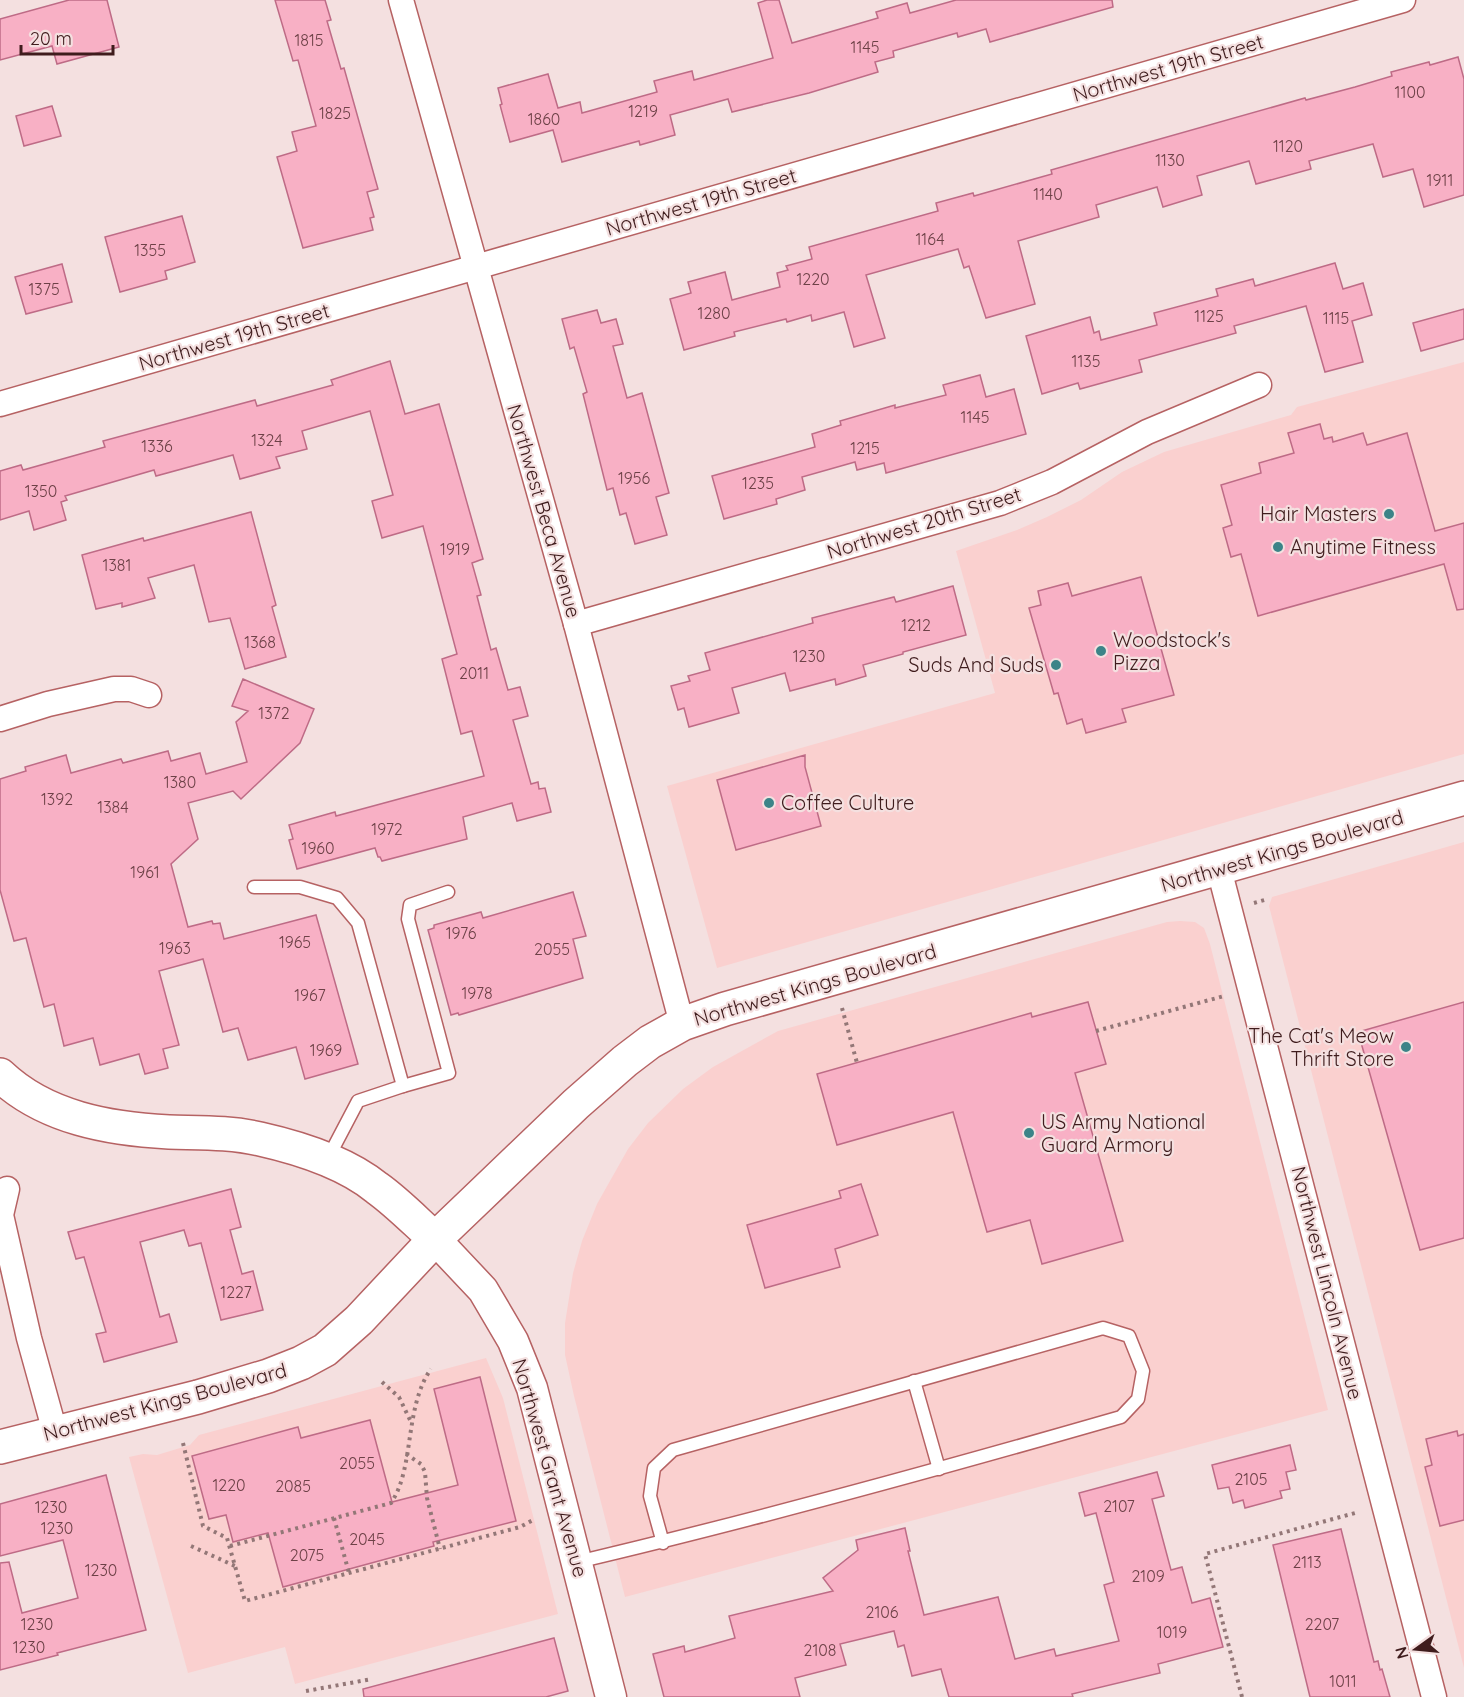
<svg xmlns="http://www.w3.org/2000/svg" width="1464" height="1697" font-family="Quicksand,sans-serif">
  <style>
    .built { fill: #fad0cf }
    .building { fill: #f8b0c5; stroke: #be6b86; stroke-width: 1.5 }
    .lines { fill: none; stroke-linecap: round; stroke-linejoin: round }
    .service-casing { stroke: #b66263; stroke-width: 15 }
    .minor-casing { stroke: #b66263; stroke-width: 27 }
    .tertiary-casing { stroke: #b66263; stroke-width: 33 }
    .secondary-casing { stroke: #b66263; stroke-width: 36 }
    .path { stroke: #937777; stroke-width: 4; stroke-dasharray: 3 4.5; stroke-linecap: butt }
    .service { stroke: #fff; stroke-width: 12 }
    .minor { stroke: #fff; stroke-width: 24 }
    .tertiary { stroke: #fff; stroke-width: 30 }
    .secondary { stroke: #fff; stroke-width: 33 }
    .poi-dot { fill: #3c8488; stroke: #f4e0e0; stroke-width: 2 }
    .labels { text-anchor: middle; stroke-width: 4.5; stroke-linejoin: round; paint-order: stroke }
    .number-label { font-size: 16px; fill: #6d4147 }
    .street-label { font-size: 20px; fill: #3f1c1d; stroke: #f4e0e0 }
    .poi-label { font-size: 20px; fill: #3f1c1d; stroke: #f4e0e0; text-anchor: start }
  </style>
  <rect width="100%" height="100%" fill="#f4e0e0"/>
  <g class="built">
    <path d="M1464 362V754L717 968 667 786 995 693 956 551 1017 530 1047 517 1081 500 1122 472 1164 452 1291 415 1297 407Z"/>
    <path d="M1464 842V1668L1269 906 1272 897Z"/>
    <path d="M1180 921 1195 922 1204 928 1210 944 1328 1410 625 1597 574 1396 565 1355V1323L573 1273 582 1241 597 1204 628 1149 648 1123 683 1089 713 1067 778 1031 1167 922Z"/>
    <path d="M486 1358 503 1398 558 1614 295 1684 285 1647 188 1673 129 1457 143 1454 157 1455 190 1445 199 1435Z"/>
  </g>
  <g class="building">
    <path d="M69 0H107L119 47 57 64 52 46 0 60V19Z"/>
    <path d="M275 0H325L331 20 327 21 341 69 344 68 378 189 367 192 374 217 370 218 373 230 303 248 277 157 297 151 292 132 316 126 298 60 293 61Z"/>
    <path d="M767 0H779L792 43 878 18 876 12 907 3 910 13 956 0H1112L1113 7 990 42 986 29 958 37 957 33 893 51 894 57 875 62 878 72 809 93 732 112 728 99 670 115 675 135 640 145 639 141 562 162 553 130 510 142 500 105 502 104 498 88 548 74 558 108 580 102 582 113 657 92 654 81 692 71 694 80 773 58 758 3Z"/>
    <path d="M1458 57 1464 79V195L1424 207 1413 169 1383 177 1373 144 1309 161 1311 169 1256 184 1249 161 1197 176 1202 195 1163 207 1157 187 1096 205 1099 217 1018 241 1035 304 986 318 969 266 964 268 958 249 866 275 885 338 854 347 844 312 812 321 811 315 787 322 786 319 734 332 735 336 684 350 670 299 691 293 688 282 725 272 732 300 780 287 777 273 788 270 786 266 812 259 809 247 938 211 936 203 973 193 974 196 1052 174 1051 170 1114 152 1305 98 1306 100 1355 87 1392 76 1391 72 1429 62 1430 65Z"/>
    <path d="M52 106 61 136 24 146 16 116Z"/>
    <path d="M182 216 195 262 165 271 167 279 120 292 105 237Z"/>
    <path d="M1335 263 1343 289 1363 283 1372 315 1352 321 1363 362 1325 372 1306 306 1234 326 1236 333 1139 360 1142 372 1080 389 1078 383 1042 394 1026 336 1090 317 1094 333 1099 331 1101 340 1157 325 1154 313 1218 296 1216 289 1253 279 1255 286Z"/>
    <path d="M62 264 72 302 26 314 15 277Z"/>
    <path d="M1464 309V339L1421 351 1413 323Z"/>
    <path d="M597 310 601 323 616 319 623 344 613 346 627 398 642 393 669 493 656 497 667 535 635 544 626 513 620 515 613 488 607 490 583 394 587 392 574 347 570 349 562 319Z"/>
    <path d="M390 361 405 414 439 404 483 559 472 563 481 595 477 596 491 650 496 648 508 690 520 687 528 716 513 720 531 784 538 782 539 789 545 788 551 812 517 821 512 803 463 817 467 839 382 861 380 857H378L375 848 297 869 289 840 293 839 289 825 335 812 336 816 484 776 472 731 461 734 442 659 457 654 423 526 382 538 372 501 393 495 370 411 302 431 307 449 276 457 280 468 240 479 233 455 156 476 154 470 65 496 67 500 61 502 66 520 34 530 29 511 0 520V471L21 465 23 470 105 447 103 441 255 400 257 406 333 385 331 380Z"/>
    <path d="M980 375 986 397 1014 389 1026 434 886 473 884 463 857 470 855 462 802 477 805 490 776 499 777 504 724 519 712 476 815 447 812 434 841 425 840 421 895 405V408L946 395 943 385Z"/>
    <path d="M1320 424 1324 439 1332 437 1333 442 1363 433 1367 445 1407 433 1435 531 1464 523V609L1457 610 1444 564 1258 616 1241 554 1231 557 1223 528 1232 525 1221 485 1261 473 1259 463 1294 453 1288 433Z"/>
    <path d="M251 512 276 605 272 607 286 657 245 669 230 618 209 622 194 565 148 578 155 598 122 607V603L96 609 82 555 143 538 144 541Z"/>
    <path d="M1141 577 1174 695 1122 709 1126 722 1086 733 1082 719 1067 724 1058 693 1054 694 1029 608 1041 605 1038 591 1068 583 1072 596Z"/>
    <path d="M953 586 966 635 903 652V654L863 665 866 676 836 685 835 679 790 691 785 673 732 688 739 713 689 727 684 708 678 710 671 686 690 681 688 676 710 670 705 653 813 623 812 618 847 609 894 597 896 602Z"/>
    <path d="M243 679 314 709 300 743 241 799 233 791 188 803 198 839 171 864 188 927 212 921 213 924 220 923 224 939 316 915 358 1064 305 1079 296 1047 248 1060 238 1028 223 1032 203 959 159 971 179 1045 163 1049 168 1068 145 1074 139 1054 100 1065 93 1038 64 1046 54 1004 44 1007 26 938 14 941 0 890V779L26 771 25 767 66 755 71 773 121 759 123 763 168 751 171 761 200 753 206 774 247 762 236 722 248 711 232 706Z"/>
    <path d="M805 755V767L821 826 736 850 717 780Z"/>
    <path d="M573 892 586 936 573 939 583 978 506 1001 459 1015 458 1013 451 1015 428 930 434 928V925L481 912 483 918Z"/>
    <path d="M1088 1002 1106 1064 1075 1073 1123 1241 1042 1264 1030 1220 987 1232 953 1112 837 1145 817 1074 1031 1013 1032 1017Z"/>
    <path d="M1464 1002V1238L1420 1250 1358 1032Z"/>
    <path d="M861 1184 878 1235 835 1249 840 1267 765 1288 747 1225 841 1198 839 1191Z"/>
    <path d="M231 1189 241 1227 230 1230 242 1274 253 1271 263 1310 221 1320 201 1243 189 1246 184 1230 140 1242 160 1317 169 1314 177 1342 104 1362 96 1334 106 1332 84 1257 76 1259 68 1232Z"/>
    <path d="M480 1377 516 1521 433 1542 434 1546 283 1587 268 1533 233 1542 226 1515 209 1519 192 1456 298 1427 301 1438 370 1420 392 1502 458 1485 434 1389Z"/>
    <path d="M1457 1431 1458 1436 1464 1434V1520L1440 1526 1425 1467 1432 1465 1426 1439Z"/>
    <path d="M1290 1445 1296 1470 1286 1472 1290 1489 1280 1491 1282 1498 1245 1508 1243 1500 1233 1503 1229 1487 1218 1489 1212 1465Z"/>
    <path d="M1157 1472 1164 1496 1152 1499 1171 1570 1182 1567 1192 1603 1210 1598 1223 1647 1158 1664 1160 1673 1072 1694 1073 1697H949L941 1669 912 1676 904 1645 898 1647 894 1631 840 1644 846 1665 795 1678 800 1697H664L653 1654 684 1646 685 1652 735 1638 729 1616 833 1591 823 1578 858 1550 856 1540 905 1528 910 1551H908L924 1615 998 1597 1015 1659 1054 1649 1056 1656 1119 1641 1104 1585 1114 1582 1096 1513 1085 1516 1079 1493Z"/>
    <path d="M106 1475 146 1630 57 1653 58 1655 0 1670V1563L9 1562 22 1613 78 1598 63 1540 0 1556V1504Z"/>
    <path d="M1341 1529 1374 1662 1378 1661 1380 1670 1382 1669 1390 1697H1310L1273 1545Z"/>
    <path d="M554 1638 568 1691 546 1697H364L363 1689Z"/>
  </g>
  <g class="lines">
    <defs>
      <g id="service">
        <path d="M254 887H300L337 898 358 923 398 1068 403 1086 358 1101 327 1160"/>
        <path d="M403 1086 449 1073 408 919 410 905 448 892"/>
        <path d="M914 1381 939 1469"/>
        <path d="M577 1562C760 1519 940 1469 1121 1417L1138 1399 1143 1371 1129 1336 1103 1328 673 1450 654 1468 650 1496 663 1543"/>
      </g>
      <g id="minor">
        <path d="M401 0 576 624 682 1024"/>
        <path d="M0 404 1403 0"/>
        <path d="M576 624 1000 503 1052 482 1147 432 1259 385"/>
        <path d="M0 719 48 704 114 689H131L149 695"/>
        <path d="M1219 869 1434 1697"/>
        <path d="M7 1189 1 1215 29 1338 55 1432"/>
      </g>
      <path id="tertiary" d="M435 1239 483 1290 513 1341 532 1388 611 1697"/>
      <g id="secondary">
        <path d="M0 1075C45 1118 110 1129 169 1132 200 1133 230 1132 260 1139 300 1148 345 1162 377 1188 398 1203 416 1222 435 1239"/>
        <path d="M0 1447 198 1397 268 1376 301 1363 325 1350 359 1320 435 1239 481 1195 576 1104 625 1061 650 1042 682 1024 725 1009 1464 798"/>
      </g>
    </defs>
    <use href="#service" class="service-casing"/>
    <use href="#minor" class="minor-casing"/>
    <use href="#tertiary" class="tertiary-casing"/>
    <use href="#secondary" class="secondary-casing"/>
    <g class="path">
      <path d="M1254 903 1268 899"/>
      <path d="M842 1008 857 1063"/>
      <path d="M1096 1031 1224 996"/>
      <path d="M382 1382 399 1397 411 1422"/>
      <path d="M183 1443 203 1526 227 1538 245 1601 520 1527 535 1519"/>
      <path d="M406 1454 421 1464 425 1472 427 1498 440 1549"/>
      <path d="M334 1518 349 1573"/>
      <path d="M191 1546 235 1566"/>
      <path d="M230 1546 391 1503C415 1468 404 1407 431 1369"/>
      <path d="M306 1691 372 1679"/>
      <path d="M1242 1697 1205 1554 1355 1513"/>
    </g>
    <use href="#service" class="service"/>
    <use href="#minor" class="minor"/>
    <use href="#tertiary" class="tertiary"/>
    <use href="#secondary" class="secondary"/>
  </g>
  <g class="poi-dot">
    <circle cx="1389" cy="514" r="6"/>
    <circle cx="1278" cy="547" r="6"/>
    <circle cx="1101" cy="651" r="6"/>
    <circle cx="1056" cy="665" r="6"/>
    <circle cx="769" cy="803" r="6"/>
    <circle cx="1406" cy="1047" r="6"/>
    <circle cx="1029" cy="1133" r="6"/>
  </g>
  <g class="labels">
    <g class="number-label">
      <text x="309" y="46">1815</text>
      <text x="865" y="53">1145</text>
      <text x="1410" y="98">1100</text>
      <text x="643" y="117">1219</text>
      <text x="335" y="119">1825</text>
      <text x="544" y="125">1860</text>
      <text x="1288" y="152">1120</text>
      <text x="1170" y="166">1130</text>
      <text x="1440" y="186">1911</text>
      <text x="1048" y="200">1140</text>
      <text x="930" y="245">1164</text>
      <text x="150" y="256">1355</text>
      <text x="813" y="285">1220</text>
      <text x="44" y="295">1375</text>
      <text x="714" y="319">1280</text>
      <text x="1209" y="322">1125</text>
      <text x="1336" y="324">1115</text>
      <text x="1086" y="367">1135</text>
      <text x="975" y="423">1145</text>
      <text x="267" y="446">1324</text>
      <text x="157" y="452">1336</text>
      <text x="865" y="454">1215</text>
      <text x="634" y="484">1956</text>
      <text x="758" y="489">1235</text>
      <text x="41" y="497">1350</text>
      <text x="455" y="555">1919</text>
      <text x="117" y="571">1381</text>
      <text x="916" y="631">1212</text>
      <text x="260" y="648">1368</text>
      <text x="809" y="662">1230</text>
      <text x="474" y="679">2011</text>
      <text x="274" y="719">1372</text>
      <text x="180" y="788">1380</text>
      <text x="57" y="805">1392</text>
      <text x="113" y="813">1384</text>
      <text x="387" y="835">1972</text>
      <text x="318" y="854">1960</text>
      <text x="145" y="878">1961</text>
      <text x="461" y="939">1976</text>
      <text x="295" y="948">1965</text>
      <text x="175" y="954">1963</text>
      <text x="552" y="955">2055</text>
      <text x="477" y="999">1978</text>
      <text x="310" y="1001">1967</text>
      <text x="326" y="1056">1969</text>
      <text x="236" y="1298">1227</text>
      <text x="357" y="1469">2055</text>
      <text x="1251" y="1485">2105</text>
      <text x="229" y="1491">1220</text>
      <text x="293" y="1492">2085</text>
      <text x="1119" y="1512">2107</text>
      <text x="51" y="1513">1230</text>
      <text x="57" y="1534">1230</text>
      <text x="367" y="1545">2045</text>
      <text x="307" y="1561">2075</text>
      <text x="1307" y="1568">2113</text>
      <text x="101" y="1576">1230</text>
      <text x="1148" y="1582">2109</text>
      <text x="882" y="1618">2106</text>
      <text x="37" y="1630">1230</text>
      <text x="1322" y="1630">2207</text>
      <text x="1172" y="1638">1019</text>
      <text x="29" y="1653">1230</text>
      <text x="820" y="1656">2108</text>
      <text x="1343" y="1687">1011</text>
    </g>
    <g class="street-label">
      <text transform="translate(1168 68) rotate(-16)" y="7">Northwest 19th Street</text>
      <text transform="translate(701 202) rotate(-16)" y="7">Northwest 19th Street</text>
      <text transform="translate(234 337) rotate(-16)" y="7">Northwest 19th Street</text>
      <text transform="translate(544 511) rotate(74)" y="7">Northwest Beca Avenue</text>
      <text transform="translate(924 523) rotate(-17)" y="7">Northwest 20th Street</text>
      <text transform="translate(1282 851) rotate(-16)" y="7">Northwest Kings Boulevard</text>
      <text transform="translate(815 985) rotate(-16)" y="7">Northwest Kings Boulevard</text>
      <text transform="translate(1327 1283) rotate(76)" y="7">Northwest Lincoln Avenue</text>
      <text transform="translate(165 1402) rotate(-15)" y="7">Northwest Kings Boulevard</text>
      <text transform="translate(550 1468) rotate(74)" y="7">Northwest Grant Avenue</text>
    </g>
    <g class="poi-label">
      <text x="1377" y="521" text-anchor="end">Hair Masters</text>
      <text x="1290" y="554">Anytime Fitness</text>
      <text x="1113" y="647">Woodstock's<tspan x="1113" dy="23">Pizza</tspan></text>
      <text x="1044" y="672" text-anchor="end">Suds And Suds</text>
      <text x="781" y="810">Coffee Culture</text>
      <text x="1394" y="1043" text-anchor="end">The Cat's Meow<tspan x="1394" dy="23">Thrift Store</tspan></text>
      <text x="1041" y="1129">US Army National<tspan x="1041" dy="23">Guard Armory</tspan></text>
    </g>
  </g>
  <g transform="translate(1416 1649) rotate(255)" stroke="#f4e0e0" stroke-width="4.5" paint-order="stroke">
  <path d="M0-4.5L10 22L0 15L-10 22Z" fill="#3f1c1d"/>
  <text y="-9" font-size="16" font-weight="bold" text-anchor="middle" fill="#3f1c1d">N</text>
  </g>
  <path d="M21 45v9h92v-9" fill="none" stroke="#3f1c1d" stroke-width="3"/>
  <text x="30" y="45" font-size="18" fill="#3f1c1d" stroke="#f4e0e0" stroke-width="4.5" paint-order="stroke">20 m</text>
</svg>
